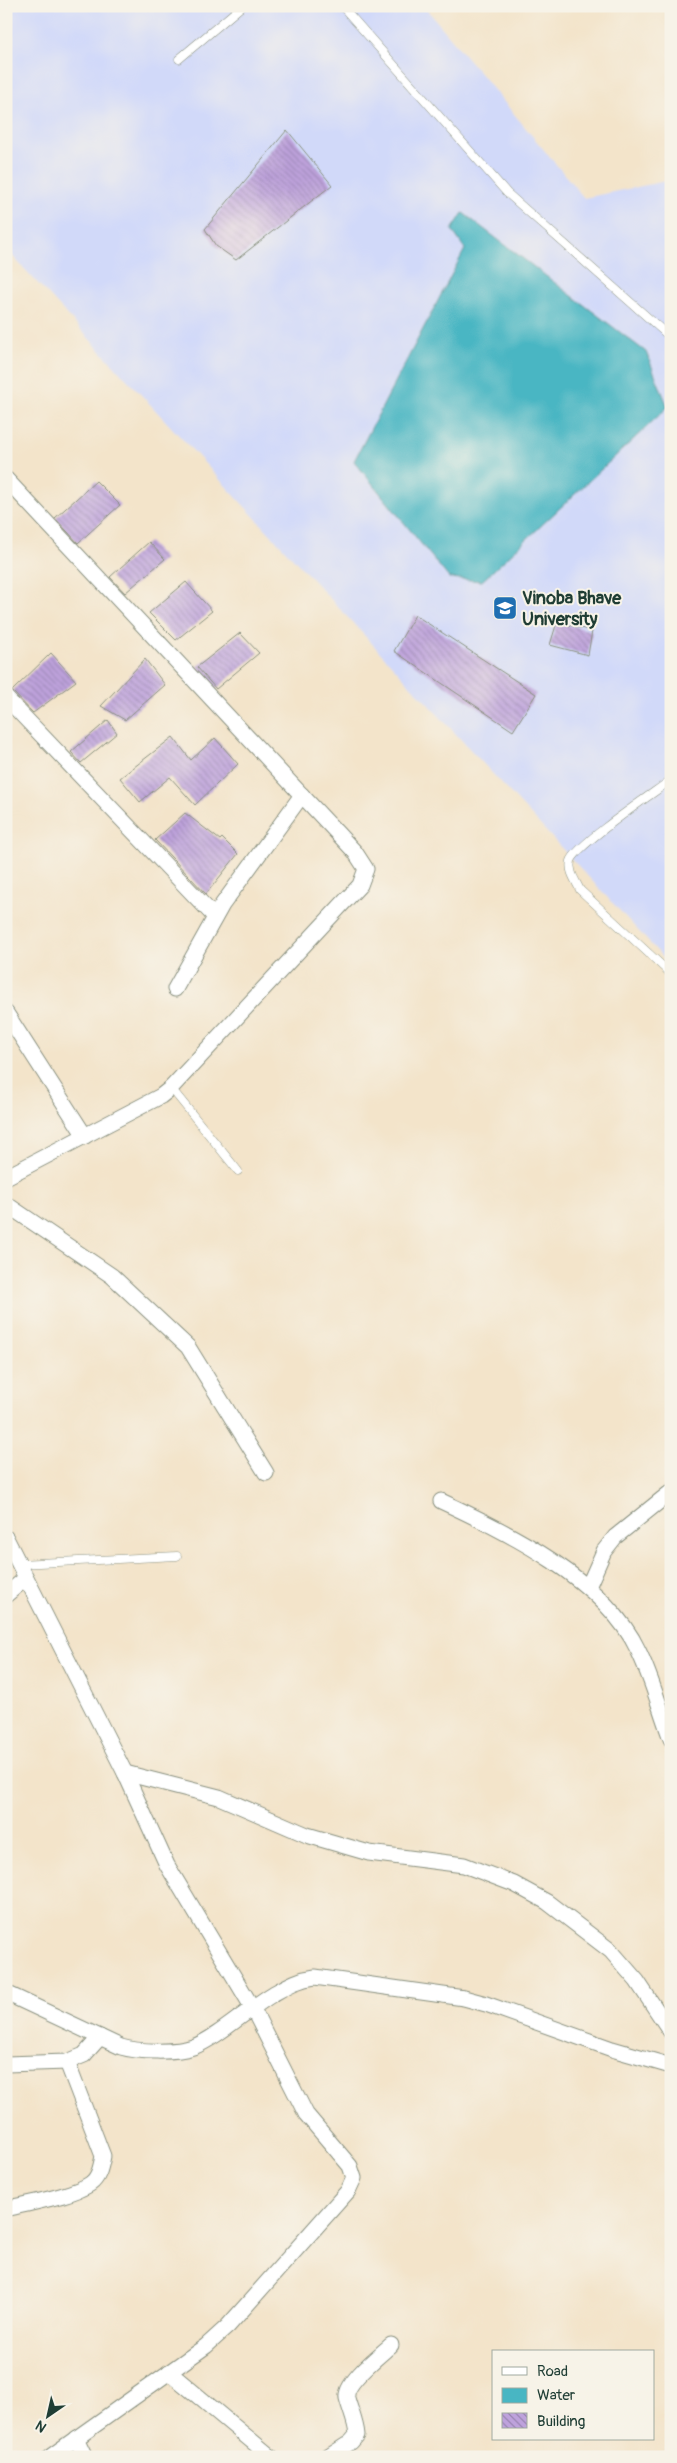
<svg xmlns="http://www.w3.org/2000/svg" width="677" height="2463" font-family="Pangolin,sans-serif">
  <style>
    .built { fill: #d1d9f9 }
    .water { fill: #48b6c3; stroke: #347a7c }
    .building { fill: url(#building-back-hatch) }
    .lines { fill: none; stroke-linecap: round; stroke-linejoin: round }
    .service-casing { stroke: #89907f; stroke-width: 9 }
    .minor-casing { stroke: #89907f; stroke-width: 17 }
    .service { stroke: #fff; stroke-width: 8 }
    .minor { stroke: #fff; stroke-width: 15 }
    .labels { text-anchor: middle; stroke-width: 4; stroke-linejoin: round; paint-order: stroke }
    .poi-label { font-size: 18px; font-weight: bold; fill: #1f3d34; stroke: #f7f3e8; text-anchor: start }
  </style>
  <defs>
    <pattern id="building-back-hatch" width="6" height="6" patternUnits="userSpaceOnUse" patternTransform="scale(1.25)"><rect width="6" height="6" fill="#bea2dc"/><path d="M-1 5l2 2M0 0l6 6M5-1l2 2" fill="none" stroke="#9a85b3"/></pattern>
  </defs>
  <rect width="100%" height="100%" fill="#f7f3e8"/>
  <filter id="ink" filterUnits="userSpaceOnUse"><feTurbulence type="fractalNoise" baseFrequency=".02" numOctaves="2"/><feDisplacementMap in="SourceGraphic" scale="10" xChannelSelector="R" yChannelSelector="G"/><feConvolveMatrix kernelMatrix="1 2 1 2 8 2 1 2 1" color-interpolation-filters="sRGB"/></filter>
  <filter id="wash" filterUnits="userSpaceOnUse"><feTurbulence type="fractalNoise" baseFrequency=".0096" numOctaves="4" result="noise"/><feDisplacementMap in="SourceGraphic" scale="20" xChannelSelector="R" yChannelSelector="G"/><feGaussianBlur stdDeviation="1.12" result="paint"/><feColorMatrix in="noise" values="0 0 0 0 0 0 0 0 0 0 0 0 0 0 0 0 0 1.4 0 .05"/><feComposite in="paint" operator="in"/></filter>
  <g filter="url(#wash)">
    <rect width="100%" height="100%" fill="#f3e4ca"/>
    <path class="built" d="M6 6H424L584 198 671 180V966L6 249Z"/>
    <path class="water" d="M463 213 646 352 668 407 482 581 449 578 354 461 465 249 452 230Z"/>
    <g id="blocks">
      <g class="building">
        <path d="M287 130 332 185 236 260 216 246 205 229Z"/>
        <path d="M96 481 120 505 78 543 55 518Z"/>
        <path d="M149 542 165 559 125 593 110 577Z"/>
        <path d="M186 582 212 611 176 640 149 613Z"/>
        <path d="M415 615 536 694 513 731 394 651Z"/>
        <path d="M557 622 592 631 588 655 550 645Z"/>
        <path d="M240 633 259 653 216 689 197 667Z"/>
        <path d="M51 653 76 681 33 713 12 691Z"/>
        <path d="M145 659 165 685 125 720 101 706Z"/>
        <path d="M108 720 117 733 81 763 71 752Z"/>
        <path d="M173 737 191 760 215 738 238 764 195 805 170 777 140 802 120 778Z"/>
        <path d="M185 813 220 840 222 838 238 854 206 894 155 840Z"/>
      </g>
    </g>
  </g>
  <g filter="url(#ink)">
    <use href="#blocks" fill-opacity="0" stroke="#89907f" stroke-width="1"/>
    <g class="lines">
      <defs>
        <g id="service">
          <path d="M342 6 507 193 671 338"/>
          <path d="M179 59 242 6"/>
          <path d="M671 780C652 794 577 844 571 861 568 871 576 881 580 890L671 974"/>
          <path d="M171 1088 238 1171"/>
          <path d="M19 1564 177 1556"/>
        </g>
        <g id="minor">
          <path d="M6 479 355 852 366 869 360 885 171 1088 161 1096 6 1177"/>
          <path d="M6 698 215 917"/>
          <path d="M175 989 222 905 302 795"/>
          <path d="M6 1013 85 1136"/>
          <path d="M6 1204 112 1276 188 1347 266 1473"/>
          <path d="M441 1501C508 1532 605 1580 638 1650 652 1678 660 1710 671 1739"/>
          <path d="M6 1538 125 1773 167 1865 252 2007 306 2114 350 2166 354 2178 348 2191 228 2326 206 2346 50 2457"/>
          <path d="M588 1587 604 1551 615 1537 671 1492"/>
          <path d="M6 1595 26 1578"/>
          <path d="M125 1773 219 1797 307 1835 369 1853 464 1865 514 1884 547 1902 611 1951 637 1981 671 2032"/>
          <path d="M6 1993 121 2047C137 2052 177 2053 193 2047 217 2038 248 2009 273 1994 287 1986 298 1979 315 1977L464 1998 486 2004 612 2049 671 2066"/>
          <path d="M6 2064 67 2062 84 2055 100 2037"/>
          <path d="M6 2209C28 2203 72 2196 90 2184 99 2178 101 2166 103 2156L67 2062"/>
          <path d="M169 2372 271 2457"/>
          <path d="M76 2438 85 2457"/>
          <path d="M328 2457 351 2442 357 2435C356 2422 350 2410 347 2398 344 2383 380 2355 391 2345"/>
        </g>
      </defs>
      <use href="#service" class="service-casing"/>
      <use href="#minor" class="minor-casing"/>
      <use href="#service" class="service"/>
      <use href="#minor" class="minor"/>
    </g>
  </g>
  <defs>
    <symbol id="university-square" viewBox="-11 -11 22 22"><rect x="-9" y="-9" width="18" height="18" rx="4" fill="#1f6fb2" stroke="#f7f3e8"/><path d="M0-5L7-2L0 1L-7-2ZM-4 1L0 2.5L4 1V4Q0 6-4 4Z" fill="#fff"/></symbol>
  </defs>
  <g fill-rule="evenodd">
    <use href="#university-square" x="491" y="594" width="28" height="28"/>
  </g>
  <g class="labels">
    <g class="poi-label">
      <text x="522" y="604">Vinoba Bhave<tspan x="522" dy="21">University</tspan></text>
    </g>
  </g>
  <rect width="677" height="2463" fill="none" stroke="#f7f3e8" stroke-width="25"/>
  <rect x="492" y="2350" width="162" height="90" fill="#f7f3e8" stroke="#a1aaa0"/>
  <rect x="502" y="2367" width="25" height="8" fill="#ffffff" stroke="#a1aaa0"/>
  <text x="537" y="2376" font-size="15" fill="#1f3d34">Road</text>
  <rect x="502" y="2388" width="25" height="15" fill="#48b6c3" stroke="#a1aaa0"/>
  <text x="537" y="2400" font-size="15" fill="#1f3d34">Water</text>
  <rect x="502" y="2413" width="25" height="15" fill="url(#building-back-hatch)" stroke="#a1aaa0"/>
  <text x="537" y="2426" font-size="15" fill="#1f3d34">Building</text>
  <g transform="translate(48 2416) rotate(214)" stroke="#f7f3e8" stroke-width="4" paint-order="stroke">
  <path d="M0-4L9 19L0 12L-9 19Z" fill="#1f3d34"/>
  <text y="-8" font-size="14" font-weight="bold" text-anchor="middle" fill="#1f3d34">N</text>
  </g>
</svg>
